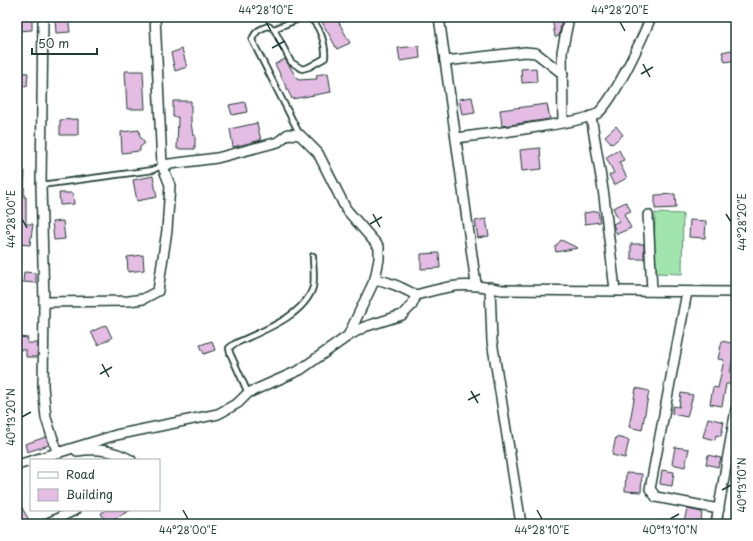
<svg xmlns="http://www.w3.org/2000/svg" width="753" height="541" font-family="'Playpen Sans',sans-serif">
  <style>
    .green { fill: #a2e4ae; stroke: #609071 }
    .building { fill: #e5bce4; stroke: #1f3d34 }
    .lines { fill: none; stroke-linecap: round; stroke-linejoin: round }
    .lane-casing { stroke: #1f3d34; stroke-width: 8 }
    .street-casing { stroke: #1f3d34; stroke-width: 12 }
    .lane { stroke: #fff; stroke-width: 4.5 }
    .street { stroke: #fff; stroke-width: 9 }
    .ticks { fill: none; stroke: #1f3d34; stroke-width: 1.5 }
    .neatline { fill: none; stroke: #1f3d34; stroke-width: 1.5 }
    .ticks-label { font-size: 10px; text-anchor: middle; fill: #1f3d34 }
  </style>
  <rect width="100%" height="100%" fill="#fff"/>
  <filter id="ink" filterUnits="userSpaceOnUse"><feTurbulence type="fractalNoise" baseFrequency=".025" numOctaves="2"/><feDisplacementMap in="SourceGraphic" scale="8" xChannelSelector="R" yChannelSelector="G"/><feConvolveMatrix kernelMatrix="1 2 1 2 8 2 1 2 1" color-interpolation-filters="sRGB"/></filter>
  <g filter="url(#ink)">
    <path class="green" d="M655 213 683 214 682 274 654 273Z"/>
    <g class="building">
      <path d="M17 17H32V30L17 31Z"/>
      <path d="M68 17 70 32 56 33 55 19Z"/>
      <path d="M331 17H336L350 43 337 49 322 22Z"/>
      <path d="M552 17H560L561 25 559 36 555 37Z"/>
      <path d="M419 46 420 58 400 61 398 48Z"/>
      <path d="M182 49 187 67 175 71 171 53Z"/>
      <path d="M736 49V60L725 62 722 52Z"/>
      <path d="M285 59 298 80 317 79 316 75 328 73 331 92 292 99 275 64Z"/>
      <path d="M536 68 537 82 522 83 521 69Z"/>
      <path d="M125 71H143L145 109H127Z"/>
      <path d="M17 72 28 73 27 86H17Z"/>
      <path d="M472 97 475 113 462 115 459 99Z"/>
      <path d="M173 101H191V123L193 135H195V149H177L178 117H173Z"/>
      <path d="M245 102 247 112 232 115 229 105Z"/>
      <path d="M547 104 550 119 502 126 500 110Z"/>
      <path d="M78 119V135H60V120Z"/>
      <path d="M257 123 261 140 233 147 230 129Z"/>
      <path d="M616 126 623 135 612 144 605 136Z"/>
      <path d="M139 130 140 137 144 142V144L140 147V151L122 153 121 132Z"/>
      <path d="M540 148 542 169 522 171 520 150Z"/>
      <path d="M619 150 624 160 619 162 627 178 614 185 609 175 614 173 606 157Z"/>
      <path d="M17 171H25L24 197H26V224H33L30 245 17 244Z"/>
      <path d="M153 176 157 197 137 201 133 180Z"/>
      <path d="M59 193H73L74 204 60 205Z"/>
      <path d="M675 194 676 208 655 209V195Z"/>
      <path d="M626 202 631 211 624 214 631 228 617 234 613 224 619 221 613 208Z"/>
      <path d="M598 211 600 222 585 224 584 213Z"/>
      <path d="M486 219 489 236 478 238 475 221Z"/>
      <path d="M690 220 706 221 705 238 689 237Z"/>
      <path d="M63 221 65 239 54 240 52 222Z"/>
      <path d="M561 240 578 248 556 252 555 247Z"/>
      <rect x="631" y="244" width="13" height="15"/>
      <path d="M439 253 440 268 421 269V254Z"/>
      <path d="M143 255 144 270 128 272 127 257Z"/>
      <path d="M24 272 36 273V283L23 282Z"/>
      <path d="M106 325 112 338 98 345 91 332Z"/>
      <path d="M19 337 28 338 27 343H38L37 357H26V350H19Z"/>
      <path d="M212 341 215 350 204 354 200 345Z"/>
      <path d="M722 341 735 344 730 373H733L731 384H726L722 406 710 404 713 387 718 388 724 360 718 359Z"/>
      <path d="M636 388 649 391 642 430 629 427Z"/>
      <path d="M681 393 693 395 687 417 672 414 673 406 679 407Z"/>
      <path d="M708 418 724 422 721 436 716 435 715 440 703 437Z"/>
      <path d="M46 437 49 445 27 452 25 444Z"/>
      <path d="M616 437 629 440 625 458 612 455Z"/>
      <path d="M675 447 689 449 685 467 672 464Z"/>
      <path d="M708 455 721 458 718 467 706 464Z"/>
      <path d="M662 470 674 472 672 486 660 484Z"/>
      <path d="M626 473 642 474 641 492 625 491Z"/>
      <path d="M17 499 29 520 22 524H17Z"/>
      <path d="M687 509 702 512 701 521 695 520 694 524 684 522Z"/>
      <path d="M107 510H131L106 523 101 513Z"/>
    </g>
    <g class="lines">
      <defs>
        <g id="lane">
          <path d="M274 29 301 18 307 17"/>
          <path d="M300 135 252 40C255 31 260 29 268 26L274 29 291 62 302 69 309 67 325 58C326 45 320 24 308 17"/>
          <path d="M41 185 153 170 162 165"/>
          <path d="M248 393 230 353 229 348 234 344C259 332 304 317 313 287 315 278 313 266 313 256"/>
        </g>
        <g id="street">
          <path d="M43 17 41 185 44 302 43 386 46 418 58 454"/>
          <path d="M439 17 476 284"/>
          <path d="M445 61 525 52 536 53 563 74"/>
          <path d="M591 116 604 196 615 290"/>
          <path d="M563 122 562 52 569 17"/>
          <path d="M456 138C479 135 586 123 598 113 615 98 642 39 651 17"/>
          <path d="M162 165 217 158 278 142 288 134 300 135 318 153 346 209 379 247V259L375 279C393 283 400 287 416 295 452 285 465 282 502 290L736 292"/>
          <path d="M648 215 652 290"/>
          <path d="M490 287 492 341 521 524"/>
          <path d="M687 292 650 489 656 497 719 509"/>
          <path d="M44 302 129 301 143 299 158 291 167 230 170 185 162 165 155 17"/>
          <path d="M348 336 364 327 402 315 412 305 416 295"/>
          <path d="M77 451C97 448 113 450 131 460"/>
          <path d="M34 460 116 435 218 414 238 403 248 393 300 370 348 336 375 279"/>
          <path d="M17 465 31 461"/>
          <path d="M46 524 75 510"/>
          <path d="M716 524 736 409"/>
        </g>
      </defs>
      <use href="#lane" class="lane-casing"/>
      <use href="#street" class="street-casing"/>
      <use href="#lane" class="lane"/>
      <use href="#street" class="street"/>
    </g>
  </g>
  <path class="ticks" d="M266 22 271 31M620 22 625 31M275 38 282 50M272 48 285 41M643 64 650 77M641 74 653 67M373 214 380 227M726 214 731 222M22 219 27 228M370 224 382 217M102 364 109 377M100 374 112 367M471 391 478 403M468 400 480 394M22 417 31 412M722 490 731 485M183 510 188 519M537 510 542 519M670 519 679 514"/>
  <rect width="753" height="541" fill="none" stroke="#fff" stroke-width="44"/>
  <rect x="30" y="459" width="130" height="52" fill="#ffffff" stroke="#a5b1ae"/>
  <rect x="38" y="472" width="20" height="6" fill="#ffffff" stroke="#a5b1ae"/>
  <text x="66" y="479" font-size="12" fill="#1f3d34">Road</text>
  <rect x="38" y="489" width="20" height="12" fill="#e5bce4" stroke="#a5b1ae"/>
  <text x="66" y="499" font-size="12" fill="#1f3d34">Building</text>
  <path d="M32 48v6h65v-6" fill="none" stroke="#1f3d34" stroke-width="2"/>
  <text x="38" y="48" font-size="12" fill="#1f3d34" stroke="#ffffff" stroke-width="3" paint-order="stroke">50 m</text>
  <rect x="22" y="22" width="709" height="497" class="neatline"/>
  <g class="ticks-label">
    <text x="266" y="14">44°28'10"E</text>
    <text x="620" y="14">44°28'20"E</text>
    <text transform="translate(11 219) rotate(-90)" y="4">44°28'00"E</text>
    <text transform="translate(742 222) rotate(-90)" y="4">44°28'20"E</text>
    <text transform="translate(11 417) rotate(-90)" y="4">40°13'20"N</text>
    <text transform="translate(742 485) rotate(-90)" y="4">40°13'10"N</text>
    <text x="188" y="534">44°28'00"E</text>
    <text x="542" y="534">44°28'10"E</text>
    <text x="670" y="534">40°13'10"N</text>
  </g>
</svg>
